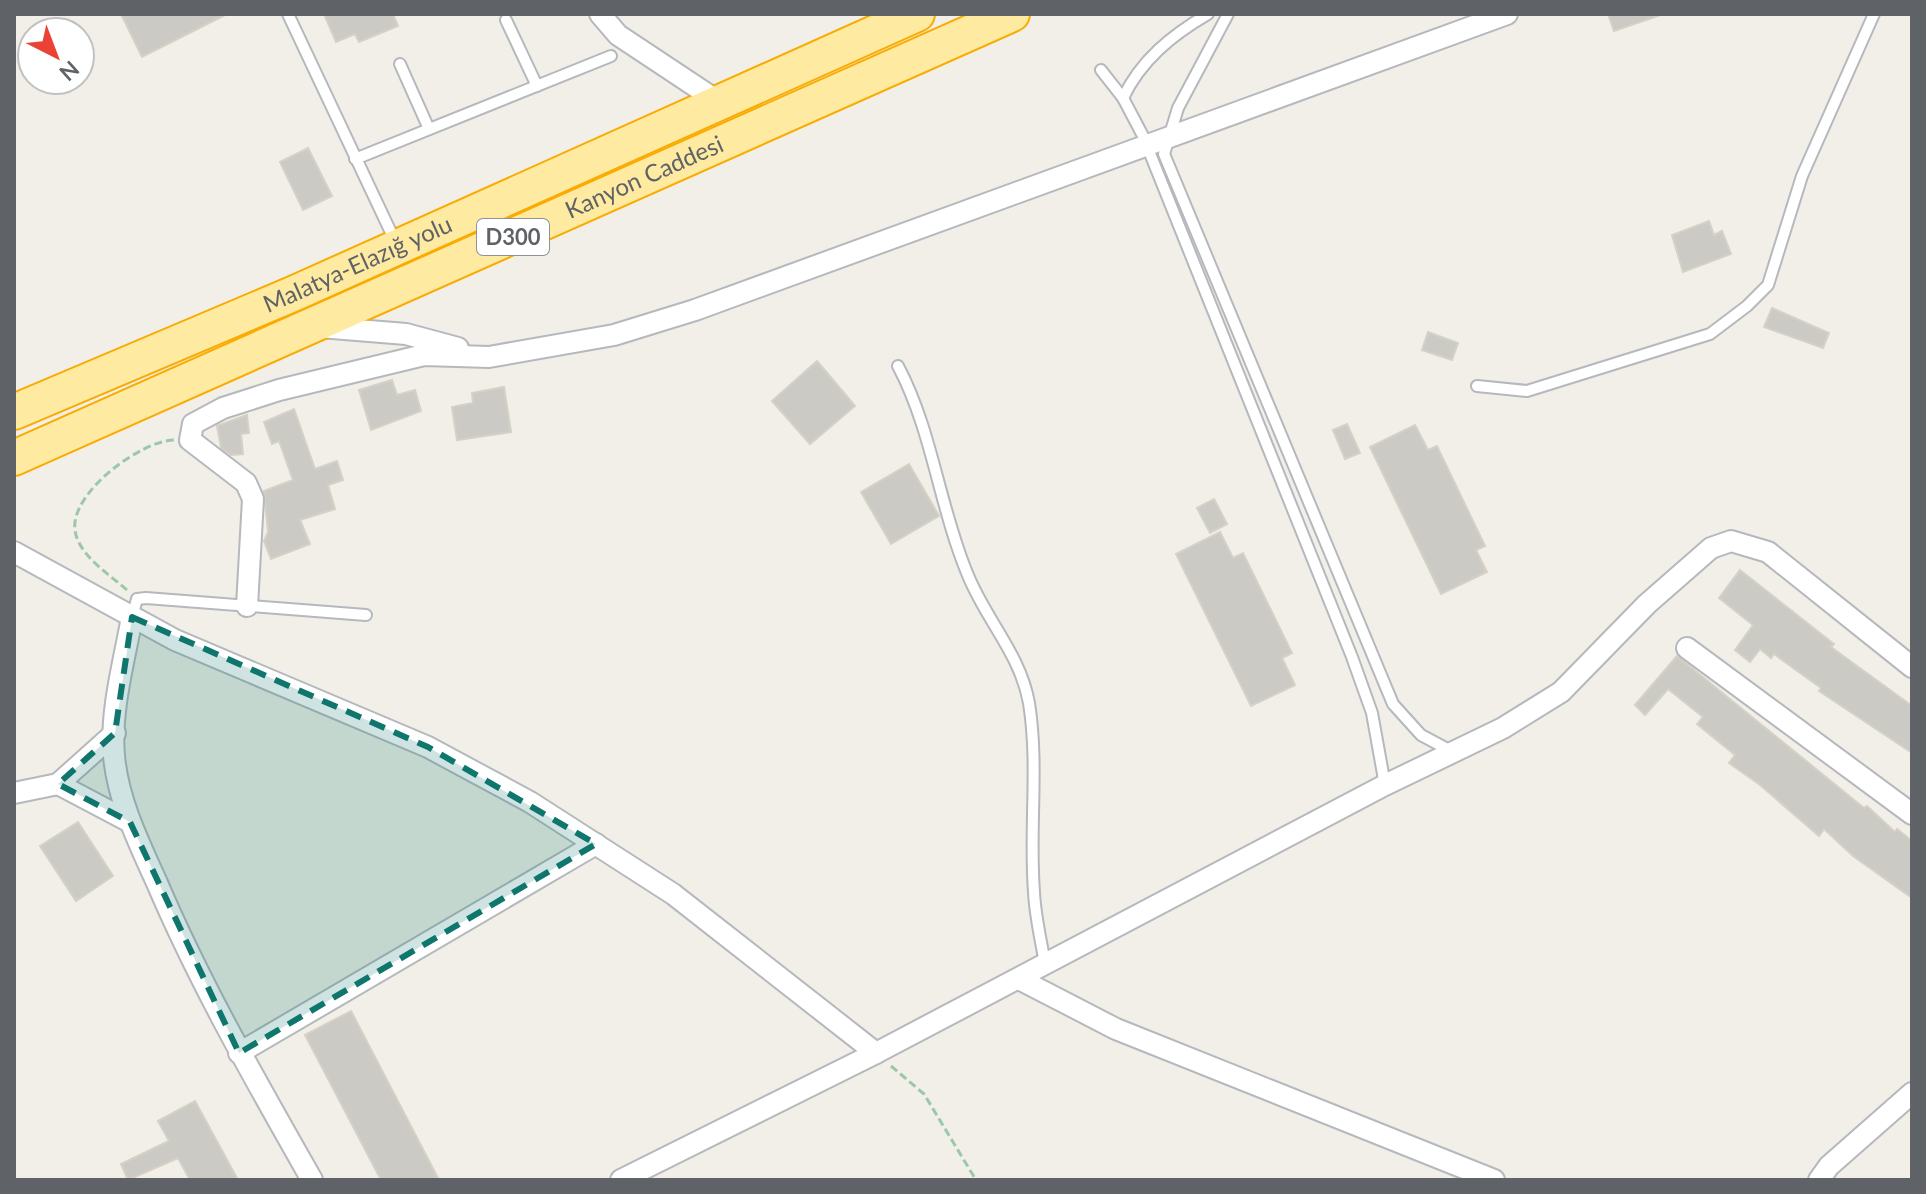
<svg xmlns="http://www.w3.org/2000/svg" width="1926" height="1194" font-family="Lato,sans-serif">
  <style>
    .building { fill: #cccac5; stroke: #d6d1c6; stroke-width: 2 }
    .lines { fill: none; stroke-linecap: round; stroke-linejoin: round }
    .service-casing { stroke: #b5b8bc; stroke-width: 14 }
    .minor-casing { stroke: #b5b8bc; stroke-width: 24 }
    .trunk-casing { stroke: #f9ab00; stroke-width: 38 }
    .path { stroke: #9cc7a9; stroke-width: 3; stroke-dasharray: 8 4; stroke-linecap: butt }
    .service { stroke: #fff; stroke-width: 10 }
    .minor { stroke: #fff; stroke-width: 20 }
    .trunk { stroke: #feeaa1; stroke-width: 34 }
    .marked { fill: #0f766e; fill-opacity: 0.2; stroke: #0f766e; stroke-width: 6; stroke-dasharray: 16 10; stroke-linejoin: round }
    .labels { text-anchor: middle; stroke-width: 6; stroke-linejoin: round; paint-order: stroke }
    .shield { fill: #fff; stroke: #8f9295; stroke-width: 2 }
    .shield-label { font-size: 22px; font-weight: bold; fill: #5f6368 }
    .street-label { font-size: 24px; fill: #5f6368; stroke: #fff }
  </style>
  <rect width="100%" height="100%" fill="#f1efe8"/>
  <g class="building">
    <path d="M121 14H227L142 57Z"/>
    <path d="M324 14H393L398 26 359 42 355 34 336 42Z"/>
    <path d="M1608 14H1657L1658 16 1614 31Z"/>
    <path d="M308 148 332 196 303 210 280 162Z"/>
    <path d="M1709 221 1714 235 1722 231 1731 254 1683 272 1672 235Z"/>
    <path d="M1772 308 1829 333 1823 348 1764 327Z"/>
    <path d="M1428 332 1458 343 1452 360 1422 350Z"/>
    <path d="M817 361 855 406 810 444 772 401Z"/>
    <path d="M392 380 397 395 415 390 421 411 371 430 359 390Z"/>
    <path d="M504 387 511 432 457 440 452 407 473 403 472 393Z"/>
    <path d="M294 409 315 469 337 461 343 480 328 485 335 509 300 520 310 544 271 559 264 541 268 532 264 491 293 480 279 441 272 444 264 422Z"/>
    <path d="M247 415 249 433 241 434 243 454 231 455 221 448 217 426Z"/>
    <path d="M1347 424 1360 453 1345 459 1333 430Z"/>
    <path d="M1415 425 1428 450 1437 446 1485 546 1476 550 1487 572 1441 594 1370 447Z"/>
    <path d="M909 464 939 516 891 544 861 492Z"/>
    <path d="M1214 499 1227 524 1210 533 1197 508Z"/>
    <path d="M1220 532 1233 558 1243 553 1292 653 1282 658 1295 685 1251 706 1176 554Z"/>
    <path d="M1740 570 1834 644 1831 647 1912 706V753L1819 691 1821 688 1774 654 1771 658 1760 649 1750 662 1735 650 1753 625 1719 598Z"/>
    <path d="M1677 656 1864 808 1867 806 1895 832 1897 829 1912 841V898L1853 856 1824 829 1819 836 1760 785 1729 763 1735 755 1697 724 1703 717 1668 689 1645 715 1635 705Z"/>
    <path d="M78 822 113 876 76 901 40 846Z"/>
    <path d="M351 1011 439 1180H381L305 1035Z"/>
    <path d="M195 1101 238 1180H190L178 1158 128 1180 121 1164 169 1141 158 1121Z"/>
  </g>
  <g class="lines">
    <defs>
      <g id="service">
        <path d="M288 14 395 241"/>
        <path d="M1228 14 1178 108 1164 154 1393 704 1421 735 1451 751"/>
        <path d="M506 20 537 86"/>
        <path d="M400 64 429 129"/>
        <path d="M1101 70 1123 98 1143 136 1352 657 1372 713 1385 785"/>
        <path d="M1123 98C1141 60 1172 35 1208 14"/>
        <path d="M355 159 611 56"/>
        <path d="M898 366C932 430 939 505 967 573 985 619 1020 653 1029 703 1039 766 1029 829 1034 892 1035 916 1041 940 1045 964"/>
        <path d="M1477 386 1527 391 1710 334 1747 306 1768 285 1802 176 1874 14"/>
        <path d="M132 617 137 599 146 598 366 615"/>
      </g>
      <g id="minor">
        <path d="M600 14 618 35 719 102"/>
        <path d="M320 327 406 334 458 348"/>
        <path d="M14 552 175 640 428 747 530 802 673 894 876 1053"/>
        <path d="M247 606 253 499 246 483 190 440 193 424 223 408 279 390 424 355 489 357 614 335 695 310 1507 14"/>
        <path d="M132 617C124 662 110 711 114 756 118 801 139 843 157 883 201 986 257 1083 312 1180"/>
        <path d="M1687 648 1912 814"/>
        <path d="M115 733 58 784 130 822"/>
        <path d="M14 793 58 784"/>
        <path d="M1019 979 1116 1029 1494 1180"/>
        <path d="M239 1053 596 844"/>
        <path d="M621 1180 876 1053 1385 785 1503 728 1561 692 1647 604 1711 548 1731 541 1768 552 1912 667"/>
        <path d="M1819 1180 1829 1166 1912 1093"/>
      </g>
      <g id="trunk">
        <path id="s1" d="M14 412 295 293 917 14"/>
        <path id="s2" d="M14 458 1012 14"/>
      </g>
    </defs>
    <use href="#service" class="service-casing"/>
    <use href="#minor" class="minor-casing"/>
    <use href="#trunk" class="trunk-casing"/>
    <g class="path">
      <path d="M127 590C110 575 78 555 75 530 70 493 140 441 174 440"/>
      <path d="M891 1066 924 1094 976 1180"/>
    </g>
    <use href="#service" class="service"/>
    <use href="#minor" class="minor"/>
    <use href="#trunk" class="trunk"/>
  </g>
  <path class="marked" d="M132 617 428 747 596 844 239 1053 130 822 58 784 115 733Z"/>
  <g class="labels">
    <rect class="shield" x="477" y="219" width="72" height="36" rx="6"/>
    <g class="shield-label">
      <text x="513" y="245">D300</text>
    </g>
    <g class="street-label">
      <text dy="8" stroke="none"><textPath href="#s2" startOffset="690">Kanyon Caddesi</textPath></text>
      <text dy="8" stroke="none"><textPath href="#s1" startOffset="374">Malatya-Elazığ yolu</textPath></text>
    </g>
  </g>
  <rect width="1926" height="1194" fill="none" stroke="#5f6368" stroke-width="32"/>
  <g transform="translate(56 56) rotate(138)"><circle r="38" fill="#ffffff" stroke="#bfc1c3" stroke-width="2"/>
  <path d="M0-6L14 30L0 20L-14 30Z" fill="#ea4335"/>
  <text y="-12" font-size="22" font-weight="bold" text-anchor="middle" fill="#5f6368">N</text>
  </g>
</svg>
